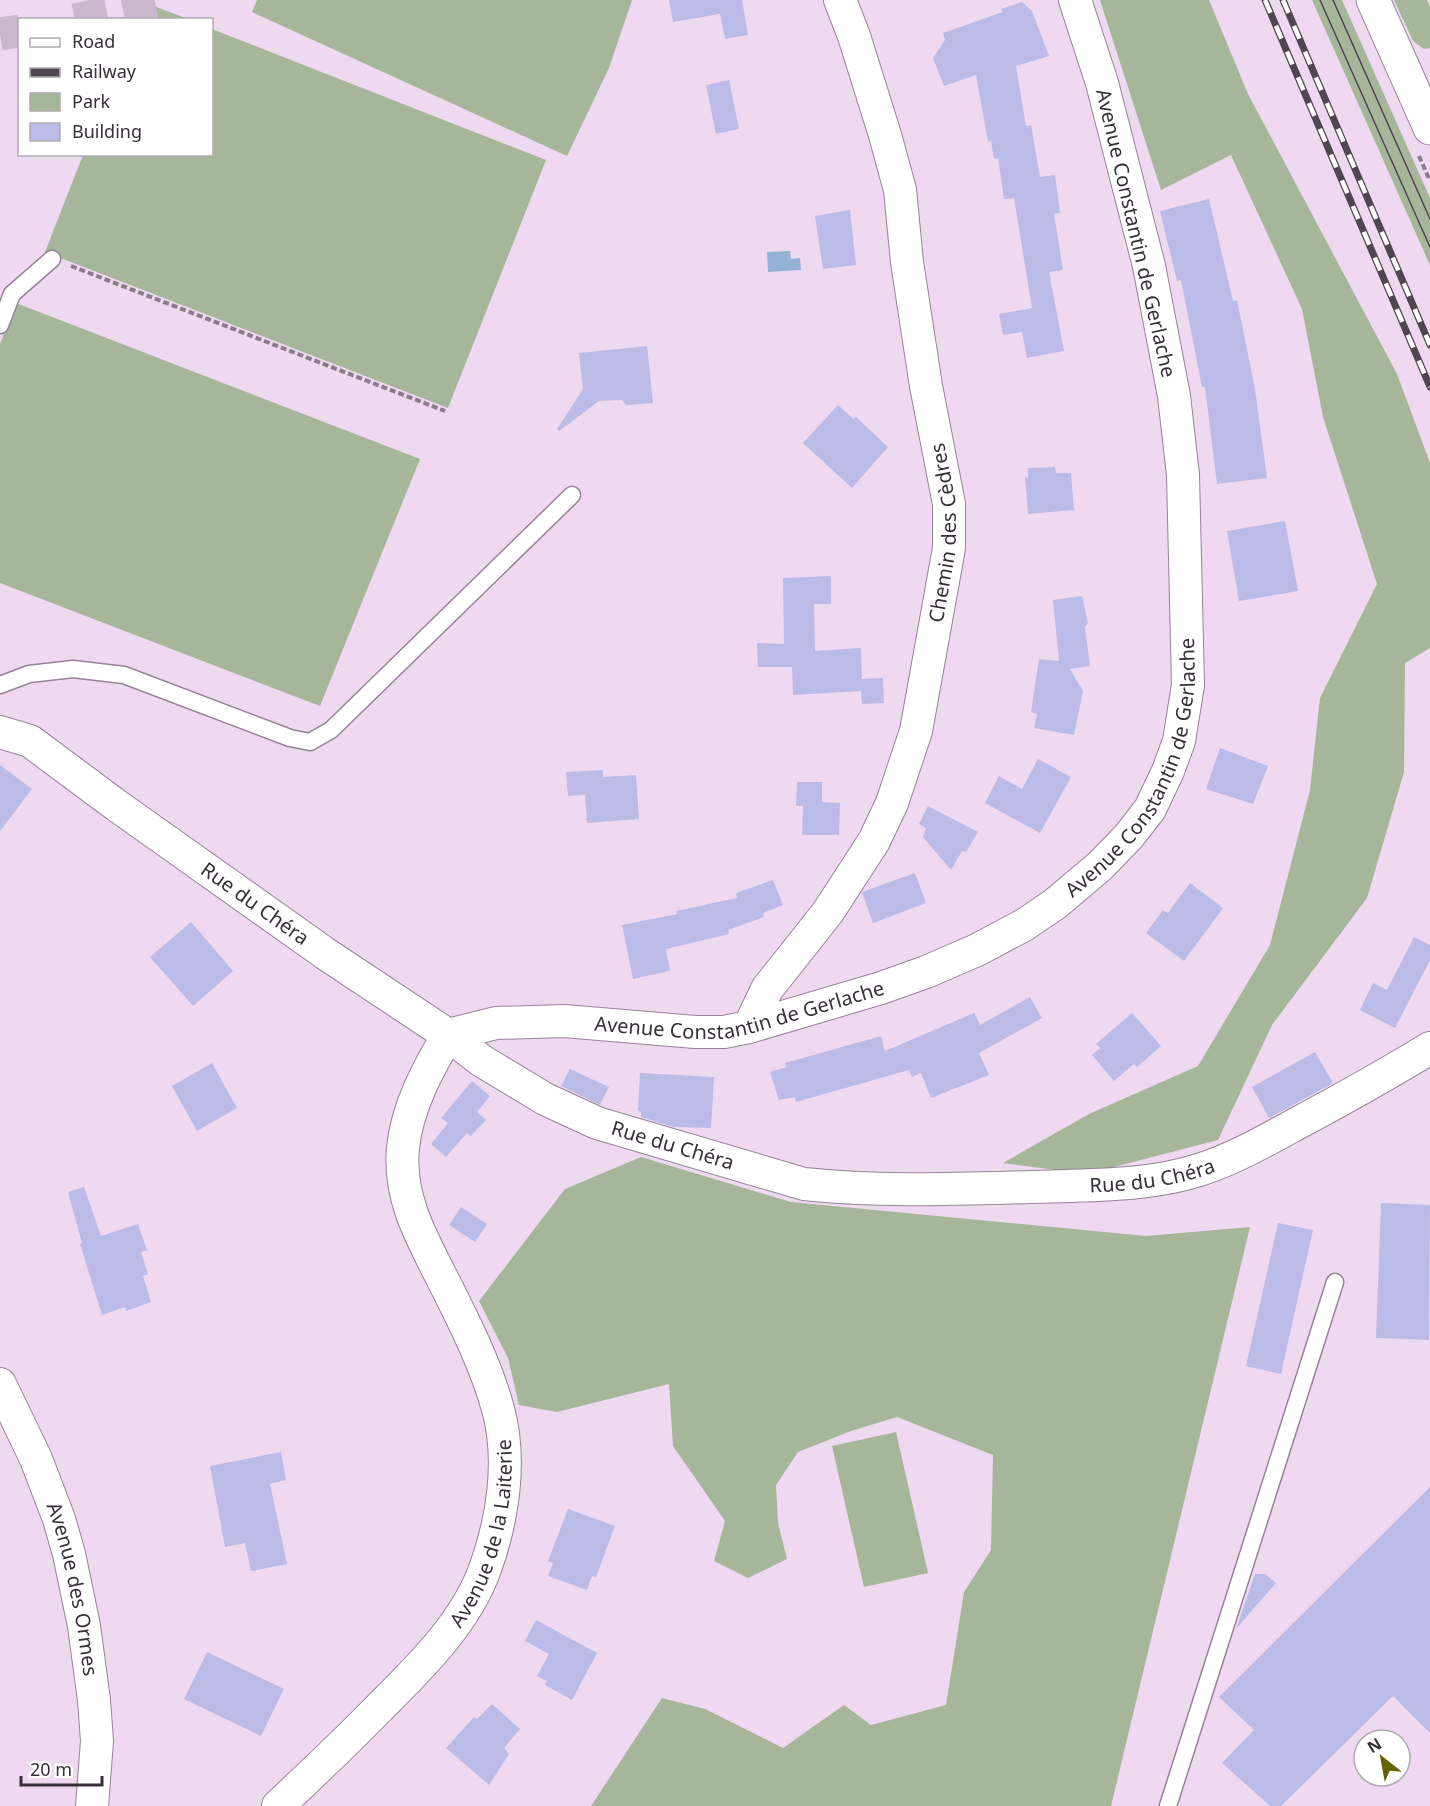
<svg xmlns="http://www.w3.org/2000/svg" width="1430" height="1806" font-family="'Noto Sans',sans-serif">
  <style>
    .green { fill: #a5b69a }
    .water { fill: #94b1d7 }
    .building { fill: #bbbbe8 }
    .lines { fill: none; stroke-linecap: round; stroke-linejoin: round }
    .highway-tunnel { stroke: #c9b7cb; stroke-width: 33; stroke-dasharray: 33 16; stroke-linecap: butt }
    .lane-casing { stroke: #968398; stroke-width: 19 }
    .street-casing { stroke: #968398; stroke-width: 34 }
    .secondary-casing { stroke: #968398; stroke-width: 35 }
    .path { stroke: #8a7c8b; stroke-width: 4; stroke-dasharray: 6 3; stroke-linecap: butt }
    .lane { stroke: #fff; stroke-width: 16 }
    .street { stroke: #fff; stroke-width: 32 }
    .secondary { stroke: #fff; stroke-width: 33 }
    .tram { stroke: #504651; stroke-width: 1.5 }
    .rail-casing { stroke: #504651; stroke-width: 7 }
    .rail { stroke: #fff; stroke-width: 4.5; stroke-dasharray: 14; stroke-linecap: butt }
    .labels { text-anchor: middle; stroke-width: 6; stroke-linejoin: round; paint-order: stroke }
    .street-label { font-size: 20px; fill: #372f38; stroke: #fff }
  </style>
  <rect width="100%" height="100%" fill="#eed9f0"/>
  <g class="green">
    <path d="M257 0H632L609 68 567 156 252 12Z"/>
    <path d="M1100 0H1209L1248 94 1397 374 1430 463V648L1405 663 1404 772 1367 898 1272 1025 1218 1140 1087 1174 1003 1163 1089 1114 1198 1066 1270 945 1310 790 1320 698 1377 584 1323 417 1302 309 1231 155 1161 190Z"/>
    <path d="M1312 0H1342L1430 198V265Z"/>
    <path d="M1394 0H1427L1430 7V48L1424 49 1413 41Z"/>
    <path d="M143 2 188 19H136Z"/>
    <path d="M212 29 546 160 448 408 45 252 83 155 212 154Z"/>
    <path d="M16 303 420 459 320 706 0 583V344Z"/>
    <path d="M641 1157 791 1202 1146 1236 1250 1227 1111 1806H591L662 1698 705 1709 783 1748 844 1705 871 1725 946 1705 964 1592 991 1550 993 1455 897 1417 851 1431 798 1452 776 1485 778 1523 787 1559 748 1578 714 1561 725 1521 673 1446 669 1384 557 1412 519 1405 508 1358 479 1301 565 1189Z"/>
    <path d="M896 1432 928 1573 864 1587 832 1446Z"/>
  </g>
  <path class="water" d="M790 251 791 259 800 258 801 270 768 272 767 252Z"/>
  <g class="building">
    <path d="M669 0H742L748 35 725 39 720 14 673 22Z"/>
    <path d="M1022 2 1032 11 1049 56 1016 66 1026 126 1031 125 1040 177 1055 175 1060 213 1054 214 1063 270 1049 272 1064 351 1027 358 1022 332 1003 335 999 314 1032 308 1014 198 1004 199 998 158 994 159 991 141 988 142 976 75 944 86 933 58 945 40 943 33 1003 12 1001 9Z"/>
    <path d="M729 80 739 129 716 134 706 85Z"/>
    <path d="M1209 199 1233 301 1237 300 1255 389 1267 478 1217 484 1205 387H1202L1181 280 1177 281 1160 211Z"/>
    <path d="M850 210 856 265 823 269 815 216Z"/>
    <path d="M647 346 653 403 627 405 622 400 599 401 559 431 557 429 583 389 579 353Z"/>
    <path d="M838 405 853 419 856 417 888 447 852 488 803 443Z"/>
    <path d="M1055 467 1056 473H1071L1074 510 1028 514 1025 477 1028 478V468Z"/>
    <path d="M1285 521 1298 591 1239 601 1227 531Z"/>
    <path d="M831 576V604H814L815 651 861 648 862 679 883 678 884 703 862 704 861 691 793 695 792 667H758L757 643 784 644 783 578Z"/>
    <path d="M1082 596 1088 623 1085 627 1090 666 1070 669 1083 691 1074 735 1034 728 1037 714 1031 712 1039 659 1059 661 1053 600Z"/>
    <path d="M1220 748 1268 766 1253 804 1206 789Z"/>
    <path d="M1038 759 1071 777 1040 833 985 803 999 776 1022 789Z"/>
    <path d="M0 765 32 789 0 831Z"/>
    <path d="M603 770V777L636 775 639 819 587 823 585 795 568 796 566 772Z"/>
    <path d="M797 782H822V802L840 803 839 835H802L803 806H796Z"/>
    <path d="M928 806 978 832 966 852 962 851 951 870 923 837 926 828 919 824Z"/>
    <path d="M915 873 926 903 873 923 862 892Z"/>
    <path d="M773 880 783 905 763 913 764 917 728 930 729 934 666 949 670 971 633 979 622 925 677 914 676 911 737 898 736 893Z"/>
    <path d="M1190 883 1223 908 1184 961 1146 933 1163 910 1168 913Z"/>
    <path d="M191 922 233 971 193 1006 150 957Z"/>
    <path d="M1414 937 1430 945V960L1395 1028 1360 1010 1373 983 1387 990Z"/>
    <path d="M1030 997 1042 1018 979 1053 989 1075 931 1098 921 1073 912 1077 909 1070 796 1102 795 1097 779 1100 770 1072 786 1067 785 1063 881 1036 885 1051 974 1013 980 1025Z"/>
    <path d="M1132 1013 1161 1046 1137 1067 1134 1064 1114 1081 1092 1055 1100 1048 1096 1044Z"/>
    <path d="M1315 1052 1333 1083 1269 1118 1252 1087Z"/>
    <path d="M212 1063 237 1108 197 1131 172 1086Z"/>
    <path d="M570 1069 609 1087 600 1105 561 1086Z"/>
    <path d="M640 1073 714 1077 711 1128 673 1127 641 1117V1112L638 1111Z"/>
    <path d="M472 1081 490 1096 477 1112 486 1120 471 1136 467 1133 446 1157 431 1144 448 1123 441 1118Z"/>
    <path d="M84 1187 101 1236 138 1224 147 1250 141 1252 148 1274 143 1276 151 1302 126 1311 125 1307 102 1315 80 1244 82 1243 68 1192Z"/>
    <path d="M1381 1203 1430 1205 1429 1340 1376 1338Z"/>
    <path d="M461 1207 487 1224 475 1242 449 1225Z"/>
    <path d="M1278 1223 1313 1230 1281 1374 1246 1366Z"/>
    <path d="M281 1452 286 1480 270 1484 287 1564 251 1571 245 1543 225 1547 210 1466Z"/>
    <path d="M1430 1487V1733L1393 1696 1281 1806H1270L1222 1763 1254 1730 1219 1697Z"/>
    <path d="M568 1509 615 1526 596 1577 592 1576 587 1590 548 1576 553 1563 548 1561Z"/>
    <path d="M1255 1574H1265L1276 1583 1236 1629Z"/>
    <path d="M536 1620 597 1653 572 1700 545 1685 547 1681 537 1676 549 1654 525 1641Z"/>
    <path d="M207 1652 284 1689 261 1736 184 1699Z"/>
    <path d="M492 1704 520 1729 504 1748 509 1754 489 1785 446 1748 474 1717 477 1719Z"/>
  </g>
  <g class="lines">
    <g class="highway-tunnel">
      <path d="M75 20 166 0"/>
      <path d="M0 34 20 31"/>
    </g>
    <defs>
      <g id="lane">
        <path d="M0 325 12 294 52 259"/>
        <path d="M0 685 29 674 73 669 124 675 290 738 310 742 331 730 572 495"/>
        <path d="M1168 1806 1335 1282"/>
      </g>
      <g id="street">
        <path id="s1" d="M0 732 30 741 116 805 326 954 448 1035 482 1061 545 1099 597 1123 804 1184C879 1192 955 1189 1031 1187 1087 1185 1148 1187 1202 1169 1235 1158 1265 1141 1296 1124 1341 1100 1386 1075 1430 1048"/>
        <path id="s2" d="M749 1027 767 989 828 912 874 841 892 803 916 731 949 548V504L926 386 907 262 900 190 885 135 854 36 840 0"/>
        <path id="s3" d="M448 1035 496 1023 564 1021 695 1032H724L749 1027 881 988 926 972 977 950 1024 925 1055 904 1100 866 1129 836 1150 809 1168 771 1179 741 1188 685 1183 475 1174 396 1149 266 1102 83 1075 0"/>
        <path id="s4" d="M0 1384 36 1459 59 1519 69 1554 84 1626 94 1700 97 1741 92 1806"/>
        <path id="s5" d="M278 1806C312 1774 346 1742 379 1708 419 1668 465 1624 485 1569 503 1519 512 1460 498 1409 486 1365 465 1324 445 1284 423 1240 398 1199 403 1148 407 1107 428 1069 448 1035"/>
      </g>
      <path id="secondary" d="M1373 0 1430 128"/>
    </defs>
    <use href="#lane" class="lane-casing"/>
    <use href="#street" class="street-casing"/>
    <use href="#secondary" class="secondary-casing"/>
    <g class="path">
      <path d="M1419 156 1430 181"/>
      <path d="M71 266 445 411"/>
    </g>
    <use href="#lane" class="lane"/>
    <use href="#street" class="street"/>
    <use href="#secondary" class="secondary"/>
    <g class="tram">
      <path d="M1320 0 1430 247"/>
      <path d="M1333 0 1430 219"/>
    </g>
    <defs>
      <g id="rail">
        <path d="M1265 0 1430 387"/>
        <path d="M1283 0 1430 345"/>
      </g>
    </defs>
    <use href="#rail" class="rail-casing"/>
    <use href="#rail" class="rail"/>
  </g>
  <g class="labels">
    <g class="street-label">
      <text transform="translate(1136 233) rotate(77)" y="7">Avenue Constantin de Gerlache</text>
      <text dy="7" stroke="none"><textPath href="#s2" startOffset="544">Chemin des Cèdres</textPath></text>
      <text dy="7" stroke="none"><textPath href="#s3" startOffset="800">Avenue Constantin de Gerlache</textPath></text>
      <text dy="7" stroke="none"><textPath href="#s1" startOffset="309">Rue du Chéra</textPath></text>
      <text dy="7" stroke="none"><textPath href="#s3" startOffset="296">Avenue Constantin de Gerlache</textPath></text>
      <text dy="7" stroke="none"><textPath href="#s1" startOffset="795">Rue du Chéra</textPath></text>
      <text dy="7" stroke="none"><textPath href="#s1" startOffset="1281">Rue du Chéra</textPath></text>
      <text dy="7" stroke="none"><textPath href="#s5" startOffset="351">Avenue de la Laiterie</textPath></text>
      <text dy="7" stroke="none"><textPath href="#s4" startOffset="219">Avenue des Ormes</textPath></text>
    </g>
  </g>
  <rect x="18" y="18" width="195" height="138" fill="#ffffff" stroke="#afacaf" stroke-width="1.5"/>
  <rect x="30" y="38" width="30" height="9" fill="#ffffff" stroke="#afacaf" stroke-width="1.5"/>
  <text x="72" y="48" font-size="18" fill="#372f38">Road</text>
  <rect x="30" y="68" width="30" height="9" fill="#504651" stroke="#afacaf" stroke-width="1.5"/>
  <text x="72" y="78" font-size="18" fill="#372f38">Railway</text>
  <rect x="30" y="93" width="30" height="18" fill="#a5b69a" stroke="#afacaf" stroke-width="1.5"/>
  <text x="72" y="108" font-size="18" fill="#372f38">Park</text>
  <rect x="30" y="123" width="30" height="18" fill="#bbbbe8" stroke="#afacaf" stroke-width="1.5"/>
  <text x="72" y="138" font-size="18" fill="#372f38">Building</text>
  <g transform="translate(1382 1758) rotate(329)"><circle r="28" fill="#ffffff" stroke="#afacaf" stroke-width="1.5"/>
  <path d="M0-4.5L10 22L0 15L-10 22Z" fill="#636400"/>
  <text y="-9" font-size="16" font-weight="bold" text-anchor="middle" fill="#372f38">N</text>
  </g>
  <path d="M21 1776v9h81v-9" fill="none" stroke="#372f38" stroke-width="3"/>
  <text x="30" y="1776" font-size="18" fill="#372f38" stroke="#ffffff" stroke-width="4.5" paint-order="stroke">20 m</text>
</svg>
